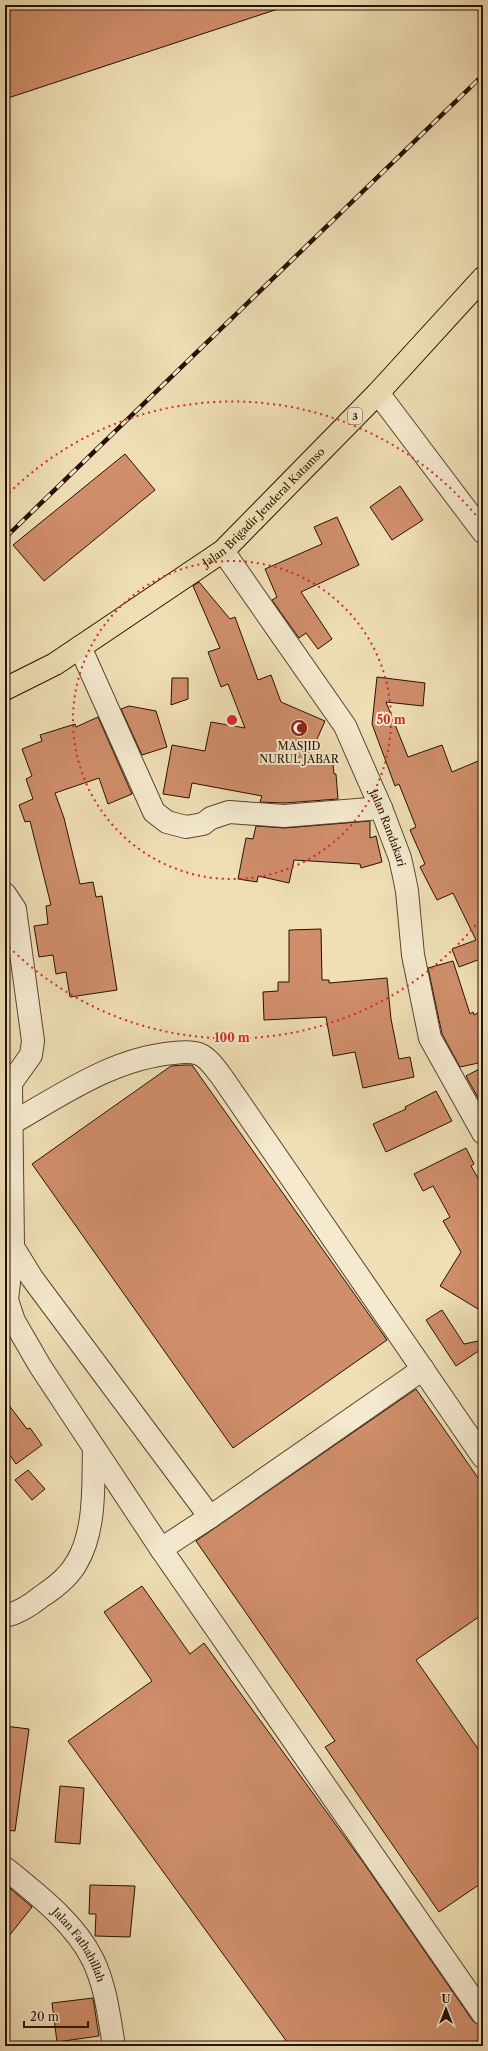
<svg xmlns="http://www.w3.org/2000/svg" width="488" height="2051" font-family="'Libre Caslon Text',serif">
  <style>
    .building { fill: #d08e6b; stroke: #241101 }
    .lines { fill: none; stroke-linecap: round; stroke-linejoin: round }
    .minor-casing { stroke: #57442e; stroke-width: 24 }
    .highway-casing { stroke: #241101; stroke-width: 24 }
    .minor { stroke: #f5ead0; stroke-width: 22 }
    .highway { stroke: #f0dfb6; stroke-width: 22 }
    .rail-casing { stroke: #241101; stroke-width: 4.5 }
    .rail { stroke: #f5ead0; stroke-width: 3; stroke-dasharray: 9; stroke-linecap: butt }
    .ring { fill: none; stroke: #d62828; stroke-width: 2; stroke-dasharray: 2 4 }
    .labels { text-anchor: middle; stroke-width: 4; stroke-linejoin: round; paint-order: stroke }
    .shield { fill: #f5ead0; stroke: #63523f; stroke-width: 1 }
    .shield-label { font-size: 10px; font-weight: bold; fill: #241101 }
    .street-label { font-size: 11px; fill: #241101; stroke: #f5ead0 }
    .poi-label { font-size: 11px; fill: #241101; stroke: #f5ead0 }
    .centre { fill: #d62828; stroke: #f5ead0; stroke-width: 2 }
    .ring-label { font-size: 12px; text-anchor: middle; font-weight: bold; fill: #d62828; stroke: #f5ead0; stroke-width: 4; stroke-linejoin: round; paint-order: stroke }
  </style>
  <rect width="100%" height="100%" fill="#f0dfb6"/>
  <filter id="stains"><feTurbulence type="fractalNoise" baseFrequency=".005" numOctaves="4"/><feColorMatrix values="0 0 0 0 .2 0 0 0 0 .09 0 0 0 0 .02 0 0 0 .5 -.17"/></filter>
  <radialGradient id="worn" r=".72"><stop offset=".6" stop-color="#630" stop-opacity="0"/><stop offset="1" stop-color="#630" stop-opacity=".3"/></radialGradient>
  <g class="building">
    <path d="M5 5H281V8L5 99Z"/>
    <path d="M125 454 155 490 44 581 13 545Z"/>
    <path d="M400 486 423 520 392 540 370 507Z"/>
    <path d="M337 517 359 565 301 592 332 639 318 649 306 633 299 638 272 600 277 597 265 569 322 544 314 527Z"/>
    <path d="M199 582 230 619 235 617 258 680 271 675 281 702 325 721 310 755 332 754 334 774H336L338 799 284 803 260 802 262 796 192 783 189 798 163 794 172 745 205 751 211 722 245 728 228 684 221 687 208 652 220 648 193 586Z"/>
    <path d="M377 677 425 683 423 706 386 702 408 757 442 745 452 772 483 759V958L459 967 452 949 476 940 453 893 437 900 420 867 425 864 410 830 416 827 399 784 395 786 372 724Z"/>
    <path d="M172 678H188V699L171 705Z"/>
    <path d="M129 706 156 711 167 747 142 755 121 709Z"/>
    <path d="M98 717 132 794 108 804 99 778 55 793 64 818 80 884 93 882 96 897 102 896 117 990 70 997 66 972 56 974 53 955 39 957 34 926 48 924 46 906 51 905 30 821 25 822 19 805 33 799 26 779 32 776 22 749 42 741 40 735 75 724 76 727Z"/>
    <path d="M370 821V838L376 836 382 862 361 868 360 864 294 860 289 883 258 876 257 882 238 879 246 838 253 839 256 826 285 828Z"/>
    <path d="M321 929 322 980H329V983L387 978 391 1019 399 1059 410 1057 414 1077 363 1088 355 1052 333 1056 326 1017 264 1020 263 992 278 991V982H289V930Z"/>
    <path d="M453 961 470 1014 473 1012 474 1015 483 1010V1062L460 1067 442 1034 428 968Z"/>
    <path d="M184 1065H192L387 1340 233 1448 32 1164 171 1066Z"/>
    <path d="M483 1067V1107L466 1076Z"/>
    <path d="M436 1091 452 1121 386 1152 373 1124 406 1109 405 1107Z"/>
    <path d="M466 1148 474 1164 471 1166 483 1187V1312L440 1286 461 1252 443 1221 450 1217 433 1186 423 1191 414 1174Z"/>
    <path d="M442 1310 464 1344 483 1340V1348L456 1366 426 1320Z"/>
    <path d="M416 1389 483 1485V1614L416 1660 483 1756V1882L439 1912 325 1747 335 1741 196 1541Z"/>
    <path d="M5 1400 27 1429 30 1428 42 1445 16 1464 5 1448Z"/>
    <path d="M28 1470 45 1489 32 1500 15 1480Z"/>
    <path d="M142 1586 190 1654 204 1643 365 1865 473 2021 483 2028V2046H290L68 1741 152 1681 104 1612Z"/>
    <path d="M5 1726 29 1729 15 1831 5 1830Z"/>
    <path d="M60 1786 84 1788 80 1844 55 1842Z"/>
    <path d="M5 1884 32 1907 5 1941Z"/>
    <path d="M90 1885 135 1886 130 1937 95 1936 96 1914H89Z"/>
    <path d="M93 1998 99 2036 57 2042 52 2003Z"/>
  </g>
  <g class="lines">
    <defs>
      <g id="minor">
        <path d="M378 393 483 532"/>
        <path id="s1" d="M223 551 345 726 381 808 400 858 404 876 407 891 413 955 430 1038 483 1133"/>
        <path d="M80 647 154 812 167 822 186 827 203 824 211 818 229 812 284 816 381 808"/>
        <path d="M5 894 15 909 33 1041 31 1055 11 1083 13 1247 32 1278 210 1517"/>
        <path d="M12 1123C63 1094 114 1058 174 1053 182 1052 191 1051 199 1054 209 1058 218 1072 224 1080L483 1457"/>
        <path d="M13 1247 7 1300 14 1321 40 1366 161 1549 483 2014"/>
        <path d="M161 1549 210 1517 423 1369"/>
        <path d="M5 1616C19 1613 31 1605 42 1596 56 1587 69 1577 77 1562 96 1530 93 1484 94 1448"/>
        <path id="s2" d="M5 1868C37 1894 75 1923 93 1960 106 1987 109 2017 114 2046"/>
      </g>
      <g id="highway">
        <path id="s3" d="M5 689 55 664 223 551 378 393 483 278"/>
      </g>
    </defs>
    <use href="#minor" class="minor-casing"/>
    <use href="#highway" class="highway-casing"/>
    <use href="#minor" class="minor"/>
    <use href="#highway" class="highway"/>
    <defs>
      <path id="rail" d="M5 538 483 75"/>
    </defs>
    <use href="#rail" class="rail-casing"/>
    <use href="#rail" class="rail"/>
  </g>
  <g class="ring">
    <circle cx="232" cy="720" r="159"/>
    <path d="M483 916A318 318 0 0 1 5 943M5 497A318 318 0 0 1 483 524"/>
  </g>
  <defs>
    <symbol id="mosque-disc" viewBox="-11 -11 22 22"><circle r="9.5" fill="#8f2418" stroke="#f5ead0"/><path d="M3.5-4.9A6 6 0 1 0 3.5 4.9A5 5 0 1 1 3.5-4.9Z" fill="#fff"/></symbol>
  </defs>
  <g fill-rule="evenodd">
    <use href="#mosque-disc" x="289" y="718" width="20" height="20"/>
  </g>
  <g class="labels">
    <rect class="shield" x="348" y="408" width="14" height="16" rx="3"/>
    <g class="shield-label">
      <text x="355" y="420">3</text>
    </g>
    <g class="street-label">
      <text dy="4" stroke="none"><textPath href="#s3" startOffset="318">Jalan Brigadir Jenderal Katamso</textPath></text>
      <text dy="4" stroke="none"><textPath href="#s1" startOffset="324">Jalan Randakari</textPath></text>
      <text dy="4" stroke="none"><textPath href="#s2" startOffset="108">Jalan Fathahillah</textPath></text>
    </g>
    <g class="poi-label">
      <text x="299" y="750">MASJID<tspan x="299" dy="13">NURUL JABAR</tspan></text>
    </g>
  </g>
  <circle cx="232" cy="720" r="6" class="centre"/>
  <g class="ring-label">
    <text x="391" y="724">50 m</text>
    <text x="232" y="1042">100 m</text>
  </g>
  <rect width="488" height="2051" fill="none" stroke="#f0dfb6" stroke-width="20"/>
  <rect x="6" y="6" width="476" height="2039" fill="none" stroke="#241101" stroke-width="2"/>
  <rect x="10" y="10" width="468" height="2031" fill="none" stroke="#241101"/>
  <g transform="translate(446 2009)" stroke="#f5ead0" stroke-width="3" paint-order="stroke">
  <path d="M0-3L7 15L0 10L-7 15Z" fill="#241101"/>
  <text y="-6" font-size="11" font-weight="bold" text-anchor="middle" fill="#241101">U</text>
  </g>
  <path d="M24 2021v6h64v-6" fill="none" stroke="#241101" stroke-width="2"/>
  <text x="30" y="2021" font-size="12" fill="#241101" stroke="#f5ead0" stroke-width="3" paint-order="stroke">20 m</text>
  <rect width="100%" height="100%" filter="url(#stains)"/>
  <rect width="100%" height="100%" fill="url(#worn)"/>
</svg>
